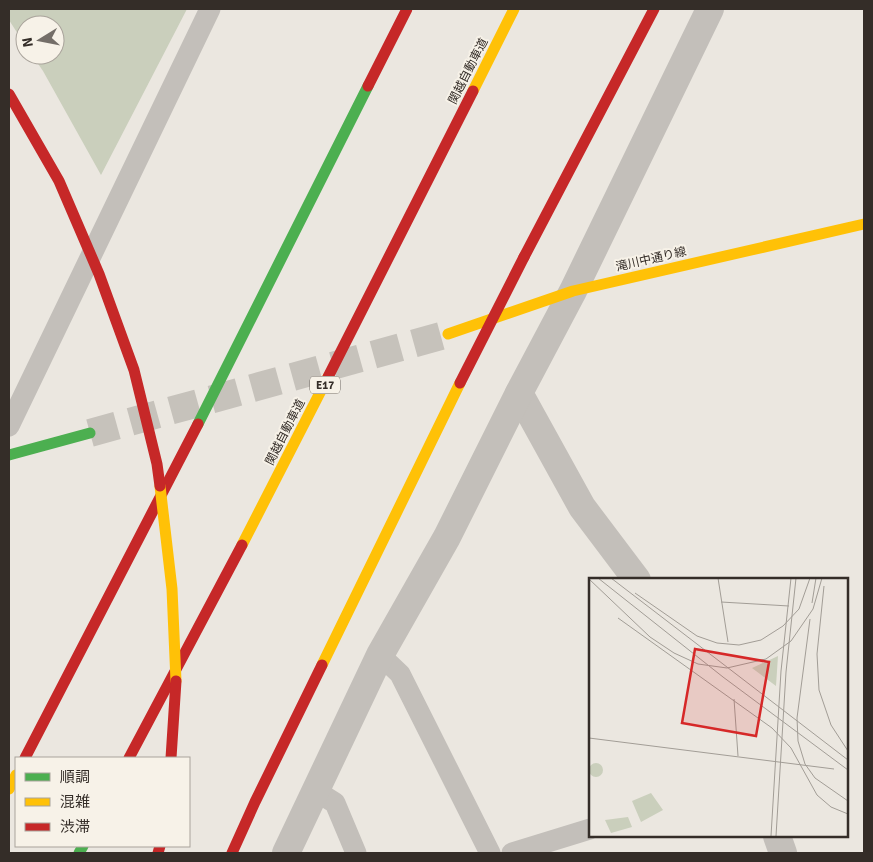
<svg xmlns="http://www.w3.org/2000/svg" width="873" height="862" font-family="Signika,'Noto Sans JP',sans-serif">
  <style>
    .green { fill: #cacfbc }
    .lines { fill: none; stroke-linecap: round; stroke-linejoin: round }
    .secondary-tunnel { stroke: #c6c2bb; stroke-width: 28; stroke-dasharray: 28 14; stroke-linecap: butt }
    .lane { stroke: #c3bfba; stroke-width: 21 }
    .street { stroke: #c3bfba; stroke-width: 28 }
    .fast { stroke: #4caf50; stroke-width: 11 }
    .slow { stroke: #ffc107; stroke-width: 11 }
    .jam { stroke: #c62828; stroke-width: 11 }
    .slow-bridge { stroke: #ffc107; stroke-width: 11 }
    .jam-bridge { stroke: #c62828; stroke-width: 11 }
    .labels { text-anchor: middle; stroke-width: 4; stroke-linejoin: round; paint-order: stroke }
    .shield { fill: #f7f2e8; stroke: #6e6862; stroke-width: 1 }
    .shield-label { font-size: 11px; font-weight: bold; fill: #342d28 }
    .street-label { font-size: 12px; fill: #342d28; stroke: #f7f2e8 }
    .inset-road { fill: none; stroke: #a29d96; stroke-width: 1 }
    .view { fill: #d62828; fill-opacity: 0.15; stroke: #d62828; stroke-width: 2.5 }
    .inset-edge { fill: none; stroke: #342d28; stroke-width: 2.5 }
  </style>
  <rect width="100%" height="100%" fill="#ebe7e0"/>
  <path class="green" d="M9 9H187L101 175 43 71 32 55H55V25H25V45L9 20Z"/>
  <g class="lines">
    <path class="secondary-tunnel" d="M90 433 448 334"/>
    <g class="lane">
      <path d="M9 426 210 9"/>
      <path d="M380 655 400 674 490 853"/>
      <path d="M316 791 335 803 356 853"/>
      <path d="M512 853 590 829"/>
    </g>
    <g class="street">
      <path d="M519 393 582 507 637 580"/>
      <path d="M777 836 783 853"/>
      <path d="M286 853 380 655 447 537 519 393 573 291 710 9"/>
    </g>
    <g class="fast">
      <path d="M198 424 368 86"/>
      <path d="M9 455 90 433"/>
      <path d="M79 853 83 846"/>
    </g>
    <g class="slow">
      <path d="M473 91 514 9"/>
      <path d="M448 334 573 291 864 224"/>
      <path d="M242 545 328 377"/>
      <path d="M322 665 460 383"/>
      <path d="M9 789 16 775"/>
    </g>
    <g class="jam">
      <path d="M368 86 407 9"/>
      <path d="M524 257 654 9"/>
      <path d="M328 377 473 91"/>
      <path d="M25 758 198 424"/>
      <path d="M129 758 242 545"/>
      <path d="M158 853 160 846"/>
      <path d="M232 853 255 802 322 665"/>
    </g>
    <path class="slow-bridge" d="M160 486 172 589 176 681"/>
    <g class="jam-bridge">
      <path d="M9 94 59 181 99 274 134 370 157 464 160 486"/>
      <path d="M460 383 524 257"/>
      <path d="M171 758 176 681"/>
    </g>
  </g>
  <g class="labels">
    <rect class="shield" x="310" y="376.5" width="30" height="17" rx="4"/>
    <g class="shield-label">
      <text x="325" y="389">E17</text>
    </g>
    <g class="street-label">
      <text transform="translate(468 71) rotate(-63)" y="4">関越自動車道</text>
      <text transform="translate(651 259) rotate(-13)" y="4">滝川中通り線</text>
      <text transform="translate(285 432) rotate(-63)" y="4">関越自動車道</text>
    </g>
  </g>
  <g transform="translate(589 578)">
    <rect width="259" height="259" fill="#ebe7e0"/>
    <path d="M189 78 187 108 163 90ZM0 192a7 7 0 1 1 14 0a7 7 0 1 1-14 0ZM62 215 74 232 52 244 43 223ZM39 239 43 249 22 255 16 242Z" fill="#cacfbc"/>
    <path class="inset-road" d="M9 0 134 99 259 192M22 0 259 182M129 0 139 64M0 1 61 59 85 75 109 86 138 90 177 81 202 63 224 31 233 0M235 8 228 76 230 112 242 147 259 173M46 15 108 58 128 65 150 67 172 62 194 48 210 31 221 0M132 24 200 28M223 25 227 0M29 40 183 150 202 170 228 217 242 229 259 236M221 41 208 140 209 163 216 186 226 200 259 223M145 121 149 178M0 160 245 191M182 258 192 93 202 0M187 258 197 94 207 0"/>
    <path class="view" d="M106 71 180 84 167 158 93 145Z"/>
    <rect width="259" height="259" class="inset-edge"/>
  </g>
  <rect width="873" height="862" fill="none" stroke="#342d28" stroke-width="20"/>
  <rect x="15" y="757" width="175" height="90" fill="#f7f2e8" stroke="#a9a39b"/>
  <rect x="25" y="773" width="25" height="8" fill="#4caf50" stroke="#a9a39b"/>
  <text x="60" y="782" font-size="15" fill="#342d28">順調</text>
  <rect x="25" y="798" width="25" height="8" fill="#ffc107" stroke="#a9a39b"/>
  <text x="60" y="807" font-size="15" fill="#342d28">混雑</text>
  <rect x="25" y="823" width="25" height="8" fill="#c62828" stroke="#a9a39b"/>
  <text x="60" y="832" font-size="15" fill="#342d28">渋滞</text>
  <g transform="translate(40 40) rotate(260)"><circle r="24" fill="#f7f2e8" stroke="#a9a39b"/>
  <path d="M0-4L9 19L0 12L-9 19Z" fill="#746e68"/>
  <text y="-8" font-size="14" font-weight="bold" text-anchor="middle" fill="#342d28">N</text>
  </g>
</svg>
